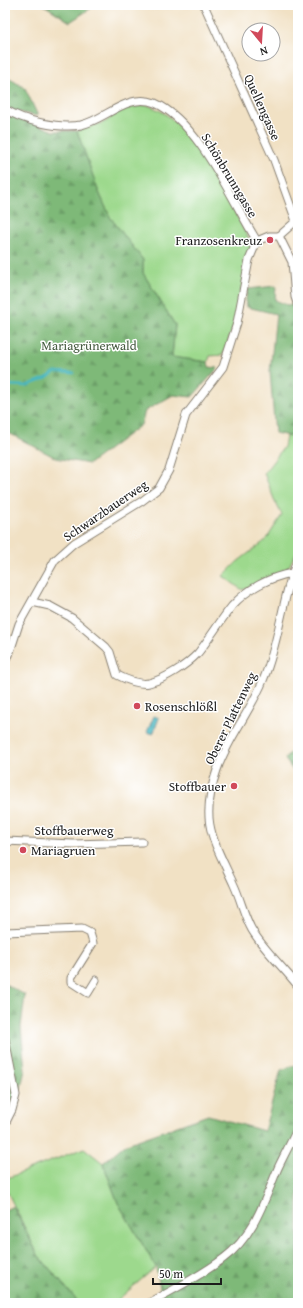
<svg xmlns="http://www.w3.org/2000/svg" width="303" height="1308" font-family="'Gentium Book Plus',serif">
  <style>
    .grass { fill: #9dd98d; stroke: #5c7a54 }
    .forest { fill: url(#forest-firs); stroke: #4d6a4a }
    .water { fill: url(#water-ripples); stroke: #326a6f }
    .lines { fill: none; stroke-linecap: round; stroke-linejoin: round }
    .stream { stroke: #49b8c2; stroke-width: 2.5 }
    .minor-casing { stroke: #867e70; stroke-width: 9 }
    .minor { stroke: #fff; stroke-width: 7 }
    .poi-dot { fill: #d1495b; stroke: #fff; stroke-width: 1.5 }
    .labels { text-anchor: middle; stroke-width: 3; stroke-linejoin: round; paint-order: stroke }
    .street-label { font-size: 13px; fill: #1c1c1c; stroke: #fff }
    .poi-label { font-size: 13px; fill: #1c1c1c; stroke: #fff; text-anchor: end }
    .park-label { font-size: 13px; fill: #495e44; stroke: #fff }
  </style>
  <defs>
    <pattern id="forest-firs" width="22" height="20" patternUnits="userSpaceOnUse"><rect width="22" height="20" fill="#7eb978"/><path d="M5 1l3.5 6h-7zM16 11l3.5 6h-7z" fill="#6c9e67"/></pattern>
    <pattern id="water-ripples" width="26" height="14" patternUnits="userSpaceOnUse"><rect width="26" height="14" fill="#49b8c2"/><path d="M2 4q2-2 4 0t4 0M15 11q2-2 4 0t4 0" fill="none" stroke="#3c959d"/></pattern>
  </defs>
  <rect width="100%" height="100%" fill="#fff"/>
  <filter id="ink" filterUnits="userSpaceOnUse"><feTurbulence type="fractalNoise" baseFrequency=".025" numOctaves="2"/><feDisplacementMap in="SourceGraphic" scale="8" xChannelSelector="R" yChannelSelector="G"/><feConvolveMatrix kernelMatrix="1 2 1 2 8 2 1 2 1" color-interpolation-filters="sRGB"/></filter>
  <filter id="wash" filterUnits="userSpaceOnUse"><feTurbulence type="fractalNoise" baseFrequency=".012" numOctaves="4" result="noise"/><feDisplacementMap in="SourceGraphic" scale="16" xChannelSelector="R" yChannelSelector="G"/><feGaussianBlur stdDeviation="0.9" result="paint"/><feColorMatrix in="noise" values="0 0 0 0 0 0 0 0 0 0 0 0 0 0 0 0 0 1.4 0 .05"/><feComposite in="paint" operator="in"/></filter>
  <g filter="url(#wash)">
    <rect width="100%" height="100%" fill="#f1e1c4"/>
    <g class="grass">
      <path d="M147 105C153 107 159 110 164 113 202 139 229 203 251 243L233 327 223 355 210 356 208 362 172 357 175 325 143 273V260L110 217 98 190 77 131 105 122 122 109Z"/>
      <path d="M286 436 298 438V549L287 570 242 590 223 576 237 562 266 540 282 515 274 499 264 473 284 447Z"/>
      <path d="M84 1148 103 1163 118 1203 156 1267 114 1303H79L38 1255 5 1187V1179Z"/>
    </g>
    <g class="forest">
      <path d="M44 5H96L70 22Z"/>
      <path d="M5 76 25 88 38 116 5 109Z"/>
      <path d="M5 111 53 131H77L98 190 110 217 143 260V273L175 325 172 357 208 362 209 367 218 368 192 397 173 395 145 411 141 425 89 464 56 458 5 431Z"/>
      <path d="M276 286 275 300 287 305 293 304 298 318V438L275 433 270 372 276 314 247 307 246 299 248 289Z"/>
      <path d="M298 744V778L285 759Z"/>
      <path d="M5 984 25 995 21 1027 25 1070 14 1116 5 1131Z"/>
      <path d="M298 1064V1303H163L156 1267 118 1203 103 1163 124 1145 208 1115 264 1131 281 1070Z"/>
      <path d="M13 1206 38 1255 79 1303H5V1210Z"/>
    </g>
    <path class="water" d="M154 716 159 718 153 734 147 732Z"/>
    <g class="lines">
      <path class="stream" d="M5 385 26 386 47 378 55 372 74 373"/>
    </g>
  </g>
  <g filter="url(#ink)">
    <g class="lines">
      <defs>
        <g id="minor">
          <path d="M204 5 274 160 296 221"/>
          <path d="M5 109C23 121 59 129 81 125 105 120 128 92 155 103 199 122 232 201 257 241"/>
          <path d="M279 236 292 262 295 297 298 306"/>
          <path d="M279 236 296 221"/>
          <path d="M257 241 269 236H279"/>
          <path d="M298 559C282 595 280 640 264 678 252 710 228 737 217 770 199 822 213 839 234 885 241 900 244 916 252 930 264 950 283 967 298 986"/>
          <path d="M32 602 50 606 72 618 106 647 110 652 117 675C125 679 140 685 149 683 165 679 187 665 198 653 210 638 220 621 232 606 247 589 270 577 292 573"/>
          <path d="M5 659 9 655 19 624 55 560 74 543 142 501 159 488 169 470 186 415 223 367 237 323 249 260 257 241"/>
          <path d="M5 841 73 844 142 842"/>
          <path d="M5 932 82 929 90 933 93 943 71 978V982L88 993 96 980"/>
          <path d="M5 1039 16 1095 12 1110 5 1124"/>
          <path d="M149 1303C174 1289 201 1276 224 1258 254 1236 264 1201 278 1168 284 1155 292 1141 298 1127"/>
        </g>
      </defs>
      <use href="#minor" class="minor-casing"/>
      <use href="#minor" class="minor"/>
    </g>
  </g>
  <g class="poi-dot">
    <circle cx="270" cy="240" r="4"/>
    <circle cx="137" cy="706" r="4"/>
    <circle cx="234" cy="786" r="4"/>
    <circle cx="23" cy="850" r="4"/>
  </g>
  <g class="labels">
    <g class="street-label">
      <text transform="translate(263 107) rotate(66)" y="5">Quellengasse</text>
      <text transform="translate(230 175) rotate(59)" y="5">Schönbrunngasse</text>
      <text transform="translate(105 510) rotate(-34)" y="5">Schwarzbauerweg</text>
      <text transform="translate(230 718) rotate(-64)" y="5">Oberer Plattenweg</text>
      <text x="74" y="835">Stoffbauerweg</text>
    </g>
    <g class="poi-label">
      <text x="262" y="245">Franzosenkreuz</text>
      <text x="145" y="711" text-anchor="start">Rosenschlößl</text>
      <text x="226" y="791">Stoffbauer</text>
      <text x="31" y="855" text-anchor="start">Mariagruen</text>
    </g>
    <g class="park-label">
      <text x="89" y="350">Mariagrünerwald</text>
    </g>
  </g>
  <rect width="303" height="1308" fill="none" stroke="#fff" stroke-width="20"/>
  <g transform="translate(261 42) rotate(162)"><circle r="19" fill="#ffffff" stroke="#a4a4a4"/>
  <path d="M0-3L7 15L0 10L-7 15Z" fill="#d1495b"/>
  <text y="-6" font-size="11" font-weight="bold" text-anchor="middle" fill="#1c1c1c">N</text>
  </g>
  <path d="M153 1278v6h68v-6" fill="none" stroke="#1c1c1c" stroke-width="2"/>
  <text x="159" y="1278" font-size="12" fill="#1c1c1c" stroke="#ffffff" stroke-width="3" paint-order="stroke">50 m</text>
</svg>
